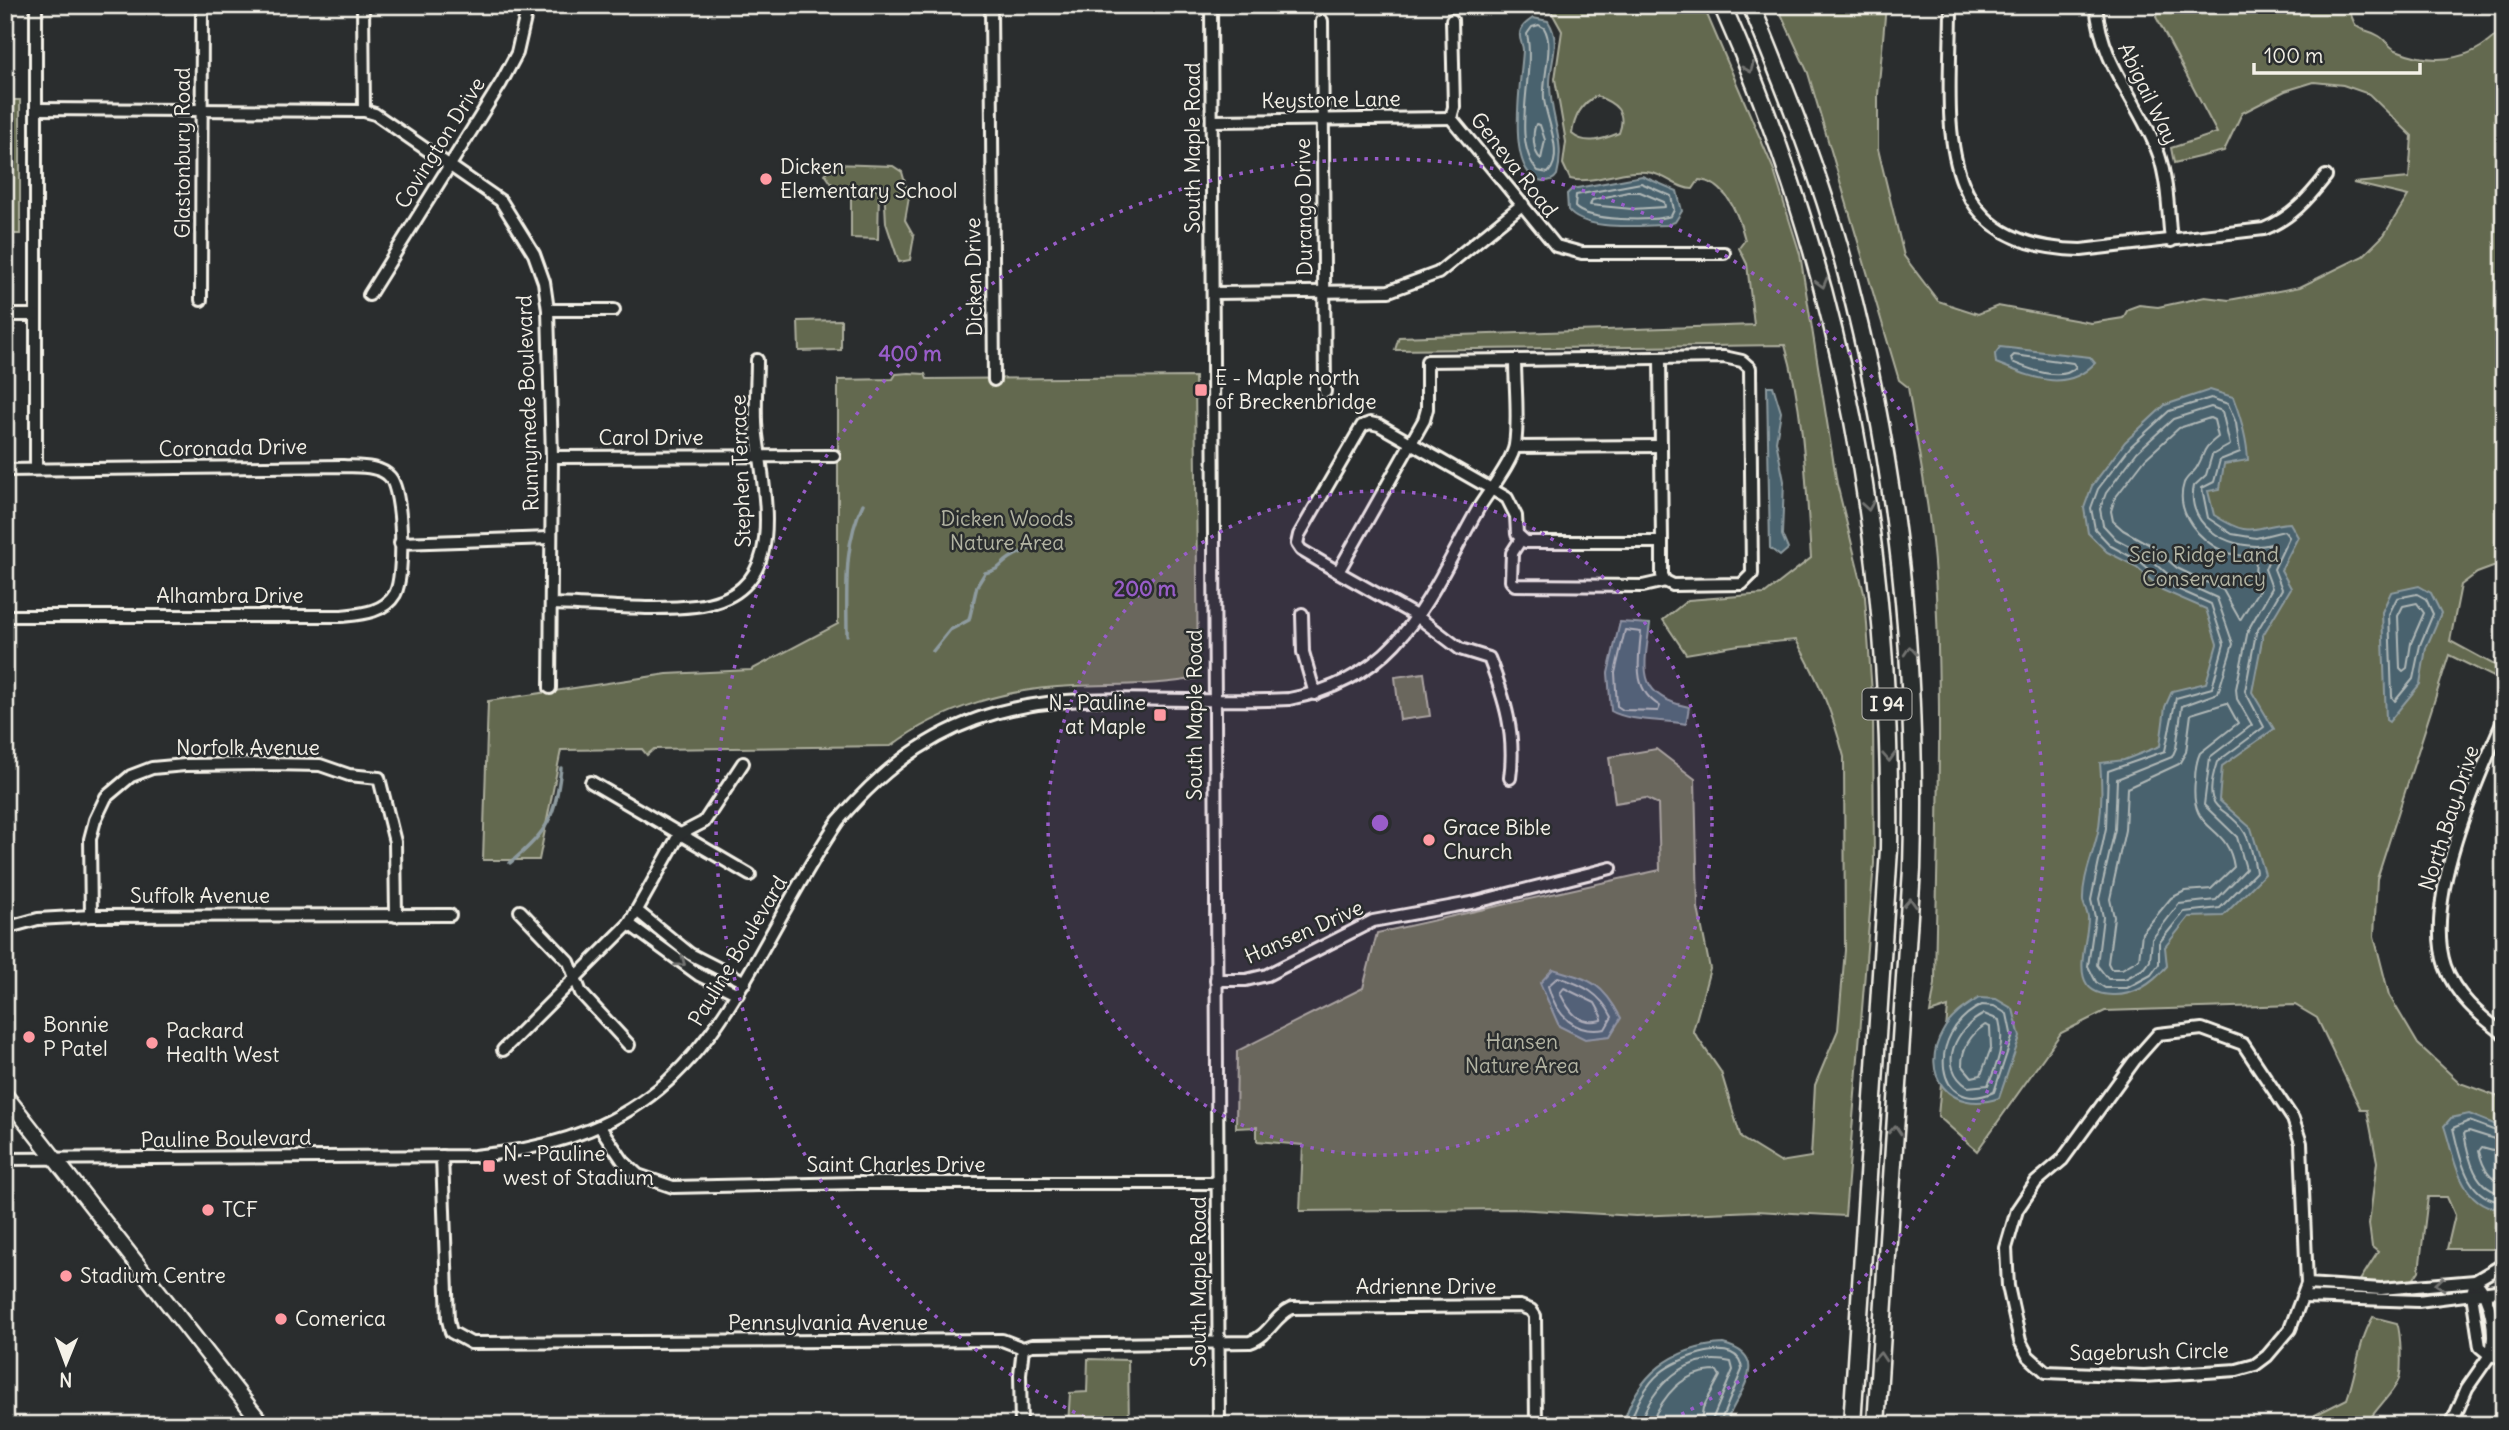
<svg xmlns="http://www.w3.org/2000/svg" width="2509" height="1430" font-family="Delius,sans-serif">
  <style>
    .green { fill: #63694f; stroke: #acad9c; stroke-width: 2; fill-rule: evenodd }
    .water { fill: #4a626e; stroke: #8e9b9f; stroke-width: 2 }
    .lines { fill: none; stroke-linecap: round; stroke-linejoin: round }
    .shore { stroke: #b0b8b7; stroke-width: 2 }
    .stream { stroke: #8e9b9f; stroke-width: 3.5 }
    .minor-casing { stroke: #f4f1e8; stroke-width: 16 }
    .major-casing { stroke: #f4f1e8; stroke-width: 19 }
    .highway-casing { stroke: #f4f1e8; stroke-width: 21 }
    .minor { stroke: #2a2d2e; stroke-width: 10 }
    .major { stroke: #2a2d2e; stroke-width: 14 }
    .highway { stroke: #2a2d2e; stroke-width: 16 }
    .oneway { stroke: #71726f }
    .ring { fill: none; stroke: #995dc9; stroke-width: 3.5; stroke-dasharray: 3.5 7 }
    .poi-dot { fill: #ff9aa2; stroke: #2a2d2e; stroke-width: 2.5 }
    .labels { text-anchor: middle; stroke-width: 5; stroke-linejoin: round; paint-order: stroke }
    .shield { fill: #2a2d2e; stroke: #b7b6b0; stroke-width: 2 }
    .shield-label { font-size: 19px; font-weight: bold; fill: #f4f1e8 }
    .street-label { font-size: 21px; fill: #f4f1e8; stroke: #2a2d2e }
    .poi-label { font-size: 21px; fill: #f4f1e8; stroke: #2a2d2e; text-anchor: start }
    .park-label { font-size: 21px; fill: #b3b4a3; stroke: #2a2d2e }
    .centre { fill: #995dc9; stroke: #2a2d2e; stroke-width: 3.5 }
    .ring-label { font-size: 21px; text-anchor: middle; font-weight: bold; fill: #995dc9; stroke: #2a2d2e; stroke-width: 5; stroke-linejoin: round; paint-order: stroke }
  </style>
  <rect width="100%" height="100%" fill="#2a2d2e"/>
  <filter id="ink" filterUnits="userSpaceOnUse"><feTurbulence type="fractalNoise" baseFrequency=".0143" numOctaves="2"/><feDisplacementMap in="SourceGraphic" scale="14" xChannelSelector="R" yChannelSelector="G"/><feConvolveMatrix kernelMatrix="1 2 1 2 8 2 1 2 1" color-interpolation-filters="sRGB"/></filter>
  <g filter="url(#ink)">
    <g class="green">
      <path d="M1553 5H1703L1773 168 1800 254 1837 484 1865 597 1873 707 1874 863 1845 1216 1756 1211 1636 1216 1514 1209 1300 1211 1303 1145 1257 1141V1127L1236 1128 1237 1051 1363 988 1377 933 1660 870 1658 804 1646 798 1615 803 1609 757 1656 749 1695 779 1698 908 1710 969 1693 1031 1721 1072 1741 1138 1780 1162 1811 1157 1815 1085 1838 1030 1845 950 1844 757C1832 711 1819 681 1796 640L1739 645 1686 654 1663 620 1688 600 1765 594 1811 558C1806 488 1805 413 1785 345L1395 350 1399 337 1754 325 1747 264 1739 248 1745 240C1739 216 1727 182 1699 180L1693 189C1678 189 1667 176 1652 173 1624 167 1596 185 1570 179L1563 164 1566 142 1555 79 1562 31 1552 13ZM1596 96C1616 103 1627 112 1619 133 1604 139 1586 146 1572 134 1574 118 1581 104 1596 96Z"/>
      <path d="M1777 5H1886L1878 95V149L1904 256 1938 301 1978 314 1998 306 2091 323 2123 318 2128 309 2139 305 2158 307 2205 297 2229 300 2300 287 2363 256 2384 235 2408 196 2353 183 2409 178 2412 136 2369 94 2343 85 2314 82 2285 91 2242 113 2224 151 2174 163 2171 148 2217 133 2156 17 2160 5H2348C2357 37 2358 24 2379 36 2386 40 2389 47 2396 50 2437 67 2477 60 2504 26V563L2477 573 2461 585 2450 641 2504 670V682L2449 655 2377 879 2374 936 2389 995 2418 1044 2460 1083 2504 1099V1249H2447L2455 1215 2447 1197H2428L2419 1271 2398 1302 2350 1296 2378 1252 2372 1247 2369 1224 2377 1162 2367 1110H2361L2317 1018 2295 1005 2105 1011 2061 1033 1977 1151 1938 1116 1948 1007 1930 1013 1935 984C1937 848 1943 711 1935 576 1931 513 1918 450 1908 387L1899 380 1808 73Z"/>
      <rect x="5" y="100" width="15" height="134"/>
      <path d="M833 164 893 166 902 172 909 197 905 220 914 236 910 260 899 262 886 223 884 185 834 187 825 174Z"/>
      <path d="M851 189 879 190 878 239 851 238Z"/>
      <path d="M841 320V350L799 351 798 321Z"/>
      <path d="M909 373 925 374 927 379 1195 377 1198 678C1157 686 1115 684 1074 686 1010 688 942 707 891 746L654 749 647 755 642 749 561 750 539 860H483L488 701 667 674 751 670 838 624V380L893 379 896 374Z"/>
      <path d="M1424 673 1430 716 1400 720 1395 677Z"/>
      <path d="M2373 1317 2397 1323C2401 1333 2402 1370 2399 1379 2394 1393 2374 1410 2366 1425H2311L2315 1415 2347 1399C2357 1371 2358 1343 2373 1317Z"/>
      <path d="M1088 1359 1128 1360 1129 1425H1068L1070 1393 1087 1392Z"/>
    </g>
    <g class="water">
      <path d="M1533 18 1548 21C1562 43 1550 60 1550 84 1550 118 1566 140 1557 175 1554 180 1550 181 1543 181 1503 176 1522 77 1523 50 1523 44 1519 40 1520 34 1520 27 1527 22 1533 18Z"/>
      <path d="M1642 176 1677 191 1682 211 1675 222 1667 225C1642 225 1584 232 1568 210L1567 194 1572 189Z"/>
      <path d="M2000 347 2090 357 2095 363C2065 394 2032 377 1996 363L1995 354Z"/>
      <path d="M1767 386H1773L1781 412 1776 441 1784 481 1782 535 1788 549 1780 556 1770 548Z"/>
      <path d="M2210 390 2233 397C2241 418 2247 438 2248 460L2224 464 2220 489 2208 491 2214 515C2253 540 2251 526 2290 523L2298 537 2281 570 2291 588 2263 635 2252 692 2274 729 2222 766 2219 800 2251 828 2265 874 2223 916 2189 917 2165 947 2167 966C2153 983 2135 996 2112 995 2064 994 2089 943 2088 917 2087 911 2084 906 2083 901 2082 876 2095 851 2099 827 2102 806 2102 783 2100 763L2124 760 2160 746 2165 707 2172 691 2206 683 2217 644 2206 609 2162 590 2137 567 2107 552 2088 533 2084 508 2092 486 2125 442 2165 405Z"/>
      <path d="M2419 586 2431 593 2441 613 2426 648 2420 684 2389 722 2386 720 2382 612 2391 592Z"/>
      <path d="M1620 622 1650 624C1644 668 1635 696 1689 707L1686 724C1665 720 1627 721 1611 711L1608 673Z"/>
      <path d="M1553 969C1591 980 1602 982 1621 1018L1610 1036 1585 1039 1559 1026 1540 983Z"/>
      <path d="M1979 998 1996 999 2013 1009 2020 1037 1999 1098C1950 1115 1918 1074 1943 1031 1951 1016 1965 1007 1979 998Z"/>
      <path d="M2469 1114 2504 1128V1209C2459 1208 2455 1158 2444 1126L2451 1118Z"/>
      <path d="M1723 1344C1775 1357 1736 1394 1725 1425H1623C1636 1375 1673 1347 1723 1344Z"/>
    </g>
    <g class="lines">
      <g class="shore">
        <path d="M1539 25 1544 28C1555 46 1542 76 1544 99 1546 119 1565 156 1548 173L1538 171C1509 140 1536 73 1527 34L1532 27Z"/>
        <path d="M1536 124 1540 125 1545 140 1541 159C1533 153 1532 133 1536 124Z"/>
        <path d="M1641 183 1671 196 1674 210 1671 216C1653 222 1587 221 1575 207L1576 195Z"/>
        <path d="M1628 192H1640L1664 202 1665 207 1632 209 1590 205 1592 200Z"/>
        <path d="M2014 355 2073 363 2076 367C2062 383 2029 369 2012 362L2011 358Z"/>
        <path d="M2211 398 2228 404 2236 423 2240 452 2220 460 2214 482 2202 488 2208 518 2232 534 2256 538 2284 531 2289 537 2274 569 2282 589 2256 633 2245 691 2264 727 2217 762C2199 817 2227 802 2245 833 2251 844 2254 860 2256 872L2220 908 2184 912 2159 943V964L2151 975 2127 988H2105L2096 982 2088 966 2095 917 2091 900 2106 828 2108 771 2165 751 2176 698 2212 688 2224 644 2211 604 2166 584 2141 562 2111 546 2095 529 2091 508 2098 489 2131 446 2169 411Z"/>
        <path d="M2211 407 2222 411 2230 445 2212 455 2206 475 2194 486C2184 529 2237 553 2271 544L2274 547 2265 569 2272 588 2248 630 2236 689 2237 699 2252 725 2210 757 2204 805 2237 837 2246 869 2216 900 2179 904 2152 939 2150 961 2145 968 2125 979H2108L2097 965 2103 917 2099 899 2115 829 2117 779 2172 757 2176 748 2182 706 2218 693 2233 644 2217 598 2171 577 2146 555 2116 539 2103 525 2100 509 2106 493 2137 452 2173 419Z"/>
        <path d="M2210 418 2214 420 2218 437C2200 451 2207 450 2197 467 2194 473 2187 476 2184 483 2174 513 2200 541 2225 552 2235 556 2247 555 2256 559L2255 574 2260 588 2240 620 2223 590 2177 568 2152 546 2123 530 2113 521 2111 511 2115 498 2145 459 2179 428Z"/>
        <path d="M2417 594 2426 599 2433 614 2420 645 2413 679 2395 701 2392 697 2389 614 2397 598Z"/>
        <path d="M2417 603 2424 613 2411 643 2407 668 2403 671 2400 668 2398 616 2403 606Z"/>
        <path d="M1625 630 1641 632C1639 660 1631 689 1660 706L1658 711 1623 710 1617 706 1615 673Z"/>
        <path d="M2227 703 2238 723 2200 753C2196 762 2195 771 2195 781 2189 836 2227 820 2234 867L2211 889 2185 891 2171 898 2142 933 2139 959 2122 969H2111L2108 963 2114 917 2110 899 2125 830 2127 788 2179 764 2186 752 2191 714Z"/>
        <path d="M1558 977C1583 985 1600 993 1612 1017L1605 1029C1575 1035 1556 1015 1548 986Z"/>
        <path d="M1564 988 1595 1003 1602 1016 1601 1020C1578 1026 1569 1011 1560 993Z"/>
        <path d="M1982 1005 1994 1006 2007 1014 2012 1038 1994 1092C1935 1118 1924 1032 1982 1005Z"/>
        <path d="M1984 1014 1999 1020C2005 1044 1998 1063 1988 1085L1968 1087C1936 1066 1956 1028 1984 1014Z"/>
        <path d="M1985 1025 1990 1027 1991 1048 1981 1075 1972 1077 1962 1065C1962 1047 1970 1035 1985 1025Z"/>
        <path d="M2504 1134 2469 1121 2453 1128C2460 1157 2466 1200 2504 1202"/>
        <path d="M2504 1142 2469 1131 2464 1133C2468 1156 2475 1192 2504 1193"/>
        <path d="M2504 1153 2482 1147 2479 1151C2482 1165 2488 1179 2504 1183"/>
        <path d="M1630 1425C1634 1408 1646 1384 1660 1373 1677 1358 1740 1333 1742 1370L1719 1425"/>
        <path d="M1639 1425C1653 1386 1686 1351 1731 1362L1733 1370 1710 1425"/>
        <path d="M1650 1425C1664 1395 1682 1371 1717 1371L1720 1376 1703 1408 1700 1425"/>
      </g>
      <g class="stream">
        <path d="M847 635C847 592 843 543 863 504"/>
        <path d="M933 651 950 630 969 620 977 586 985 573C1003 568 998 566 1010 558 1024 549 1025 555 1040 539"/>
        <path d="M510 863C549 831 555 817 561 768"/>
      </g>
      <defs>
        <g id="minor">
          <path d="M36 5V469"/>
          <path d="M363 5 364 111"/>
          <path d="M991 5 994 380"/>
          <path d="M1211 5 1219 1425"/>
          <path d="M1951 5C1951 117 1926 247 2081 250L2264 229C2291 218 2308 199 2326 176"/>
          <path d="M2096 5C2102 69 2139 99 2159 155 2168 182 2168 213 2171 241"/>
          <path d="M1322 21 1325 392"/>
          <path d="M36 109 364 111 375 114 501 201 534 254 544 282 548 310 552 457 550 688"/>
          <path d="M1451 118 1556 246 1582 253H1724"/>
          <path d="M1451 118 1454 107 1452 20"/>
          <path d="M1212 121 1451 118"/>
          <path d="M1213 293 1389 291 1438 273 1523 204"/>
          <path d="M369 295 501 83 517 53 528 5"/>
          <path d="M201 300 202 5"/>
          <path d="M548 310H614"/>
          <path d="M5 315H35"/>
          <path d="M1660 358 1662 542"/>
          <path d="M1515 447 1661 446"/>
          <path d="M552 457 834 456"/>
          <path d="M5 470 343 466C357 467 380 465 390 477 403 492 405 576 395 594 384 613 360 614 342 616H5"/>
          <path d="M1521 539 1512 553 1511 581 1515 585 1643 586 1665 581"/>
          <path d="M400 543 550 538"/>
          <path d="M1338 572 1301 550 1297 544 1299 535 1362 426 1370 423 1379 425 1507 498 1516 516 1517 534 1526 542H1662V575L1665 581 1673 585 1742 584 1752 574 1750 368 1742 361 1724 357 1515 360"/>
          <path d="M551 604C596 605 652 611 695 606 790 595 765 502 757 435 754 411 757 384 757 360"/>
          <path d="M1302 614 1303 652 1315 694"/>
          <path d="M2504 719C2476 781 2423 900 2445 966 2455 995 2480 1016 2504 1034"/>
          <path d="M591 782 750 875"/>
          <path d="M520 911 569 962 581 993 629 1045"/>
          <path d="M637 911 690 954 745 982"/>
          <path d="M91 916 90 839 95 820 106 797 131 776 152 768 185 765 268 764 320 765 349 775 379 778 395 842 396 916"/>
          <path d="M629 924 699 975 738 994"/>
          <path d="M5 928 38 919 91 916 450 915"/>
          <path d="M1216 980H1246L1267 975 1373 921 1476 902 1611 868"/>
          <path d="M2202 1029 2243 1044 2293 1119 2301 1143 2307 1284 2290 1329 2267 1356 2255 1365 2237 1370 2144 1376 2046 1372 2028 1356 2020 1341 2008 1286 2006 1248 2017 1210 2036 1182 2062 1160 2134 1061 2158 1034Z"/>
          <path d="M503 1050 629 924 679 835 704 822 743 763"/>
          <path d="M600 1127 623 1161 638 1175 673 1187 857 1183H1217"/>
          <path d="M442 1156 448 1320 451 1332 471 1343 1002 1340 1023 1348 1032 1345 1250 1342C1269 1336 1274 1316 1292 1308L1520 1306 1531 1310 1535 1316 1536 1425"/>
          <path d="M5 1159 474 1156C711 1134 726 989 838 821 976 659 1104 709 1289 699 1402 678 1427 599 1478 509 1487 494 1513 461 1515 445 1519 418 1515 387 1515 360L1427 361V409L1424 420 1338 572 1418 617 1460 649 1489 658C1505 699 1516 734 1510 778"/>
          <path d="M2475 1281C2491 1297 2497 1334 2490 1355L2480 1347 2472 1294Z"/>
          <path d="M2307 1284 2381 1289 2475 1281 2504 1264"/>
          <path d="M2304 1297 2418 1301 2504 1290"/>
          <path d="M1021 1425 1020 1374 1023 1348"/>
          <path d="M2451 1425 2467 1388 2490 1355 2504 1358"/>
        </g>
        <path id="major" d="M5 1095 263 1425"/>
        <g id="highway">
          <path d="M1722 5C1843 276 1893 553 1889 849L1852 1425"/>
          <path d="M1751 5C1787 93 1823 183 1847 275 1898 470 1918 669 1912 869L1876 1425"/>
        </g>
      </defs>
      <use href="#minor" class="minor-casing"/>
      <use href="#major" class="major-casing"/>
      <use href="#highway" class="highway-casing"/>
      <use href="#minor" class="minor"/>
      <use href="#major" class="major"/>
      <use href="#highway" class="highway"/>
    </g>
    <defs><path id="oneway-chevron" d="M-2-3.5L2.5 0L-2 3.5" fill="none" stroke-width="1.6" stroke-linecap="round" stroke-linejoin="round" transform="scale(1.75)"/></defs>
    <g class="oneway">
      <use href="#oneway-chevron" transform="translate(1749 68) rotate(68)"/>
      <use href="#oneway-chevron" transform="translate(1822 283) rotate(74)"/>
      <use href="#oneway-chevron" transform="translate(1868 506) rotate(81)"/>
      <use href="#oneway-chevron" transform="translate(1910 651) rotate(-94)"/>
      <use href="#oneway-chevron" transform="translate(1889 757) rotate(87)"/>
      <use href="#oneway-chevron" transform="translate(1910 903) rotate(-87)"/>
      <use href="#oneway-chevron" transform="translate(681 962) rotate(36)"/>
      <use href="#oneway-chevron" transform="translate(1895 1130) rotate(-86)"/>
      <use href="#oneway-chevron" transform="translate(2440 1284) rotate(175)"/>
      <use href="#oneway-chevron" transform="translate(1880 1357) rotate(-86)"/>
    </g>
  </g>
  <circle cx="1380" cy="823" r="332" fill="#995dc9" fill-opacity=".12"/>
  <g class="ring">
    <circle cx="1380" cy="823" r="332"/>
    <path d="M1094 1422A664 664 0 1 1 1666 1422"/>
  </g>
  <g class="poi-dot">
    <circle cx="766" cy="179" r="7"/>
    <rect x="1194" y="383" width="14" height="14" rx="3.5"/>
    <rect x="1153" y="708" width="14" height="14" rx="3.5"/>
    <circle cx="1429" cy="840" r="7"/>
    <circle cx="29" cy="1037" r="7"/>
    <circle cx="152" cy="1043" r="7"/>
    <rect x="482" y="1159" width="14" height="14" rx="3.5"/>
    <circle cx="208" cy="1210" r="7"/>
    <circle cx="66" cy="1276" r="7"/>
    <circle cx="281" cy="1319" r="7"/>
  </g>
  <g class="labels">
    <rect class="shield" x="1862.5" y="688.5" width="49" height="31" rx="5"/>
    <g class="shield-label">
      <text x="1887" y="711">I 94</text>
    </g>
    <g class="street-label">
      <text transform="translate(2148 94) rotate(64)" y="7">Abigail Way</text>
      <text transform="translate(1331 100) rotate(-1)" y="7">Keystone Lane</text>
      <text transform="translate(440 143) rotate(-58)" y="7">Covington Drive</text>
      <text transform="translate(1193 148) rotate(-90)" y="7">South Maple Road</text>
      <text transform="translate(183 153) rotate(-90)" y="7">Glastonbury Road</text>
      <text transform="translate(1514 165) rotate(52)" y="7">Geneva Road</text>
      <text transform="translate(1304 207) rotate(-91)" y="7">Durango Drive</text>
      <text transform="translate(974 277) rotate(-91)" y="7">Dicken Drive</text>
      <text transform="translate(528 403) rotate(-92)" y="7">Runnymede Boulevard</text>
      <text x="651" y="445">Carol Drive</text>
      <text transform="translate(233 448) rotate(-1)" y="7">Coronada Drive</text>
      <text transform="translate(741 471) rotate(-92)" y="7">Stephen Terrace</text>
      <text x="230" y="603">Alhambra Drive</text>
      <text transform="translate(1195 715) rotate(-90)" y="7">South Maple Road</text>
      <text x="248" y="755">Norfolk Avenue</text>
      <text transform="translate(2449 818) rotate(-72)" y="7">North Bay Drive</text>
      <text x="200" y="903">Suffolk Avenue</text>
      <text transform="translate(1304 932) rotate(-24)" y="7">Hansen Drive</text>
      <text transform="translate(738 951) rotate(-59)" y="7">Pauline Boulevard</text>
      <text transform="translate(226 1139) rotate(-1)" y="7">Pauline Boulevard</text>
      <text x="896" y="1172">Saint Charles Drive</text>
      <text transform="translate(1199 1282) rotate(-90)" y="7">South Maple Road</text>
      <text x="1426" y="1294">Adrienne Drive</text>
      <text x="828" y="1330">Pennsylvania Avenue</text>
      <text transform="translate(2149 1352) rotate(-1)" y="7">Sagebrush Circle</text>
    </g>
    <g class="poi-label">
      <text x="780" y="174">Dicken<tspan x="780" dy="24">Elementary School</tspan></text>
      <text x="1215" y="385">E - Maple north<tspan x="1215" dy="24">of Breckenbridge</tspan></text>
      <text x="1146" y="710" text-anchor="end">N- Pauline<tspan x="1146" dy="24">at Maple</tspan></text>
      <text x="1443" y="835">Grace Bible<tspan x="1443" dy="24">Church</tspan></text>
      <text x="43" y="1032">Bonnie<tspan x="43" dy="24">P Patel</tspan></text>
      <text x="166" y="1038">Packard<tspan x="166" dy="24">Health West</tspan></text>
      <text x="503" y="1161">N - Pauline<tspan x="503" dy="24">west of Stadium</tspan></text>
      <text x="222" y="1217">TCF</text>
      <text x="80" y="1283">Stadium Centre</text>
      <text x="295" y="1326">Comerica</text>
    </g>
    <g class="park-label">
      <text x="1007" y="526">Dicken Woods<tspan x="1007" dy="24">Nature Area</tspan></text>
      <text x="2204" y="562">Scio Ridge Land<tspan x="2204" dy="24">Conservancy</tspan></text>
      <text x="1522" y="1049">Hansen<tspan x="1522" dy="24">Nature Area</tspan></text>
    </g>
  </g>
  <circle cx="1380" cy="823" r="10" class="centre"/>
  <g class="ring-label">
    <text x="910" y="361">400 m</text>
    <text x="1145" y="596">200 m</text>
  </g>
  <rect width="2509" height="1430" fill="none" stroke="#2a2d2e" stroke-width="28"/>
  <rect x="14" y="14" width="2481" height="1402" fill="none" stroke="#f4f1e8" stroke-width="2.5" filter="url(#ink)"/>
  <g transform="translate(66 1363) rotate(181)" stroke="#2a2d2e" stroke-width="5" paint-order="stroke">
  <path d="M0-5L12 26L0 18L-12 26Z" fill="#f4f1e8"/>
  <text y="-10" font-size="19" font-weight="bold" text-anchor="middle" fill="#f4f1e8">N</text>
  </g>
  <path d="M2254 63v10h166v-10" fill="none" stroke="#f4f1e8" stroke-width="3.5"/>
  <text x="2264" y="63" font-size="21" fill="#f4f1e8" stroke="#2a2d2e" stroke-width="5" paint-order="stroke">100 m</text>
</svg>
